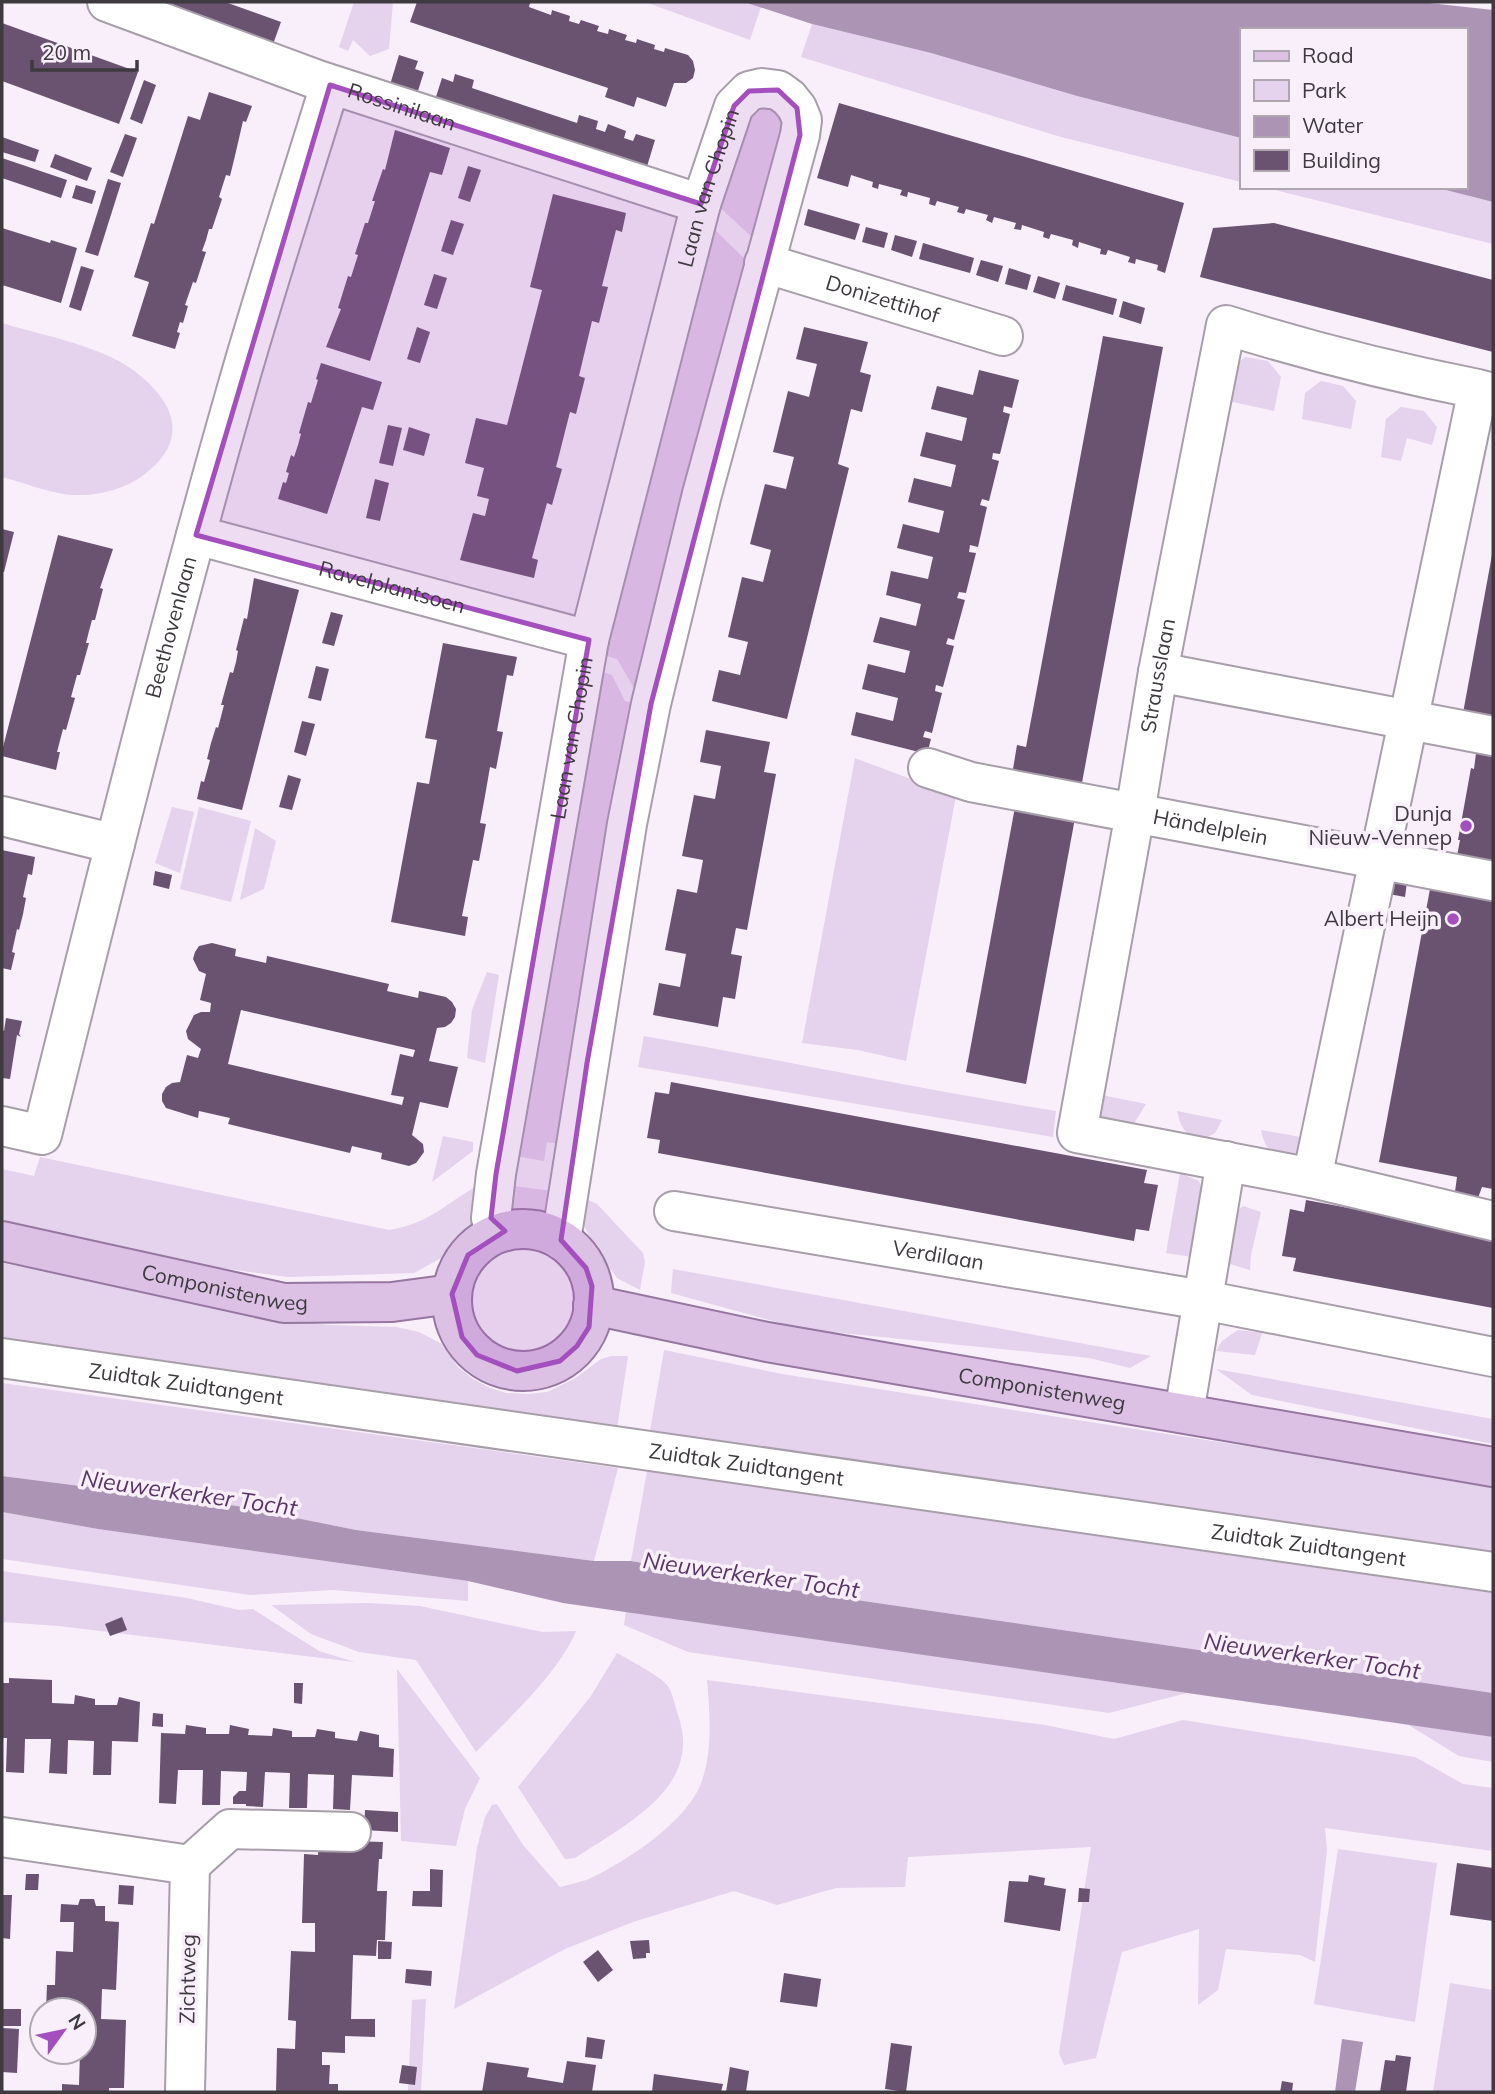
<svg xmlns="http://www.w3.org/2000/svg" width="1495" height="2094" font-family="Mulish,sans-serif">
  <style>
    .green { fill: #e5d2ec }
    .water { fill: #ac94b5 }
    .building { fill: #695370; fill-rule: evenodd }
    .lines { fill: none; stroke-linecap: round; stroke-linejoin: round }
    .minor-casing { stroke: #a79eaa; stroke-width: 42 }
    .major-casing { stroke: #9677a0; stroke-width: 42 }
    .minor { stroke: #fff; stroke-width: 38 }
    .major { stroke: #dcc1e5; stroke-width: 38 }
    .marked { fill: #a34fbe; fill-opacity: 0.2; stroke: #a34fbe; stroke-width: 5; stroke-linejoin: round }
    .poi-dot { fill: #a34fbe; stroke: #f8effb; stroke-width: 2.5 }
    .labels { text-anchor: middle; stroke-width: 7; stroke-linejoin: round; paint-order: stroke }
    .street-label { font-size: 21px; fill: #3e3a3f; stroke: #f8effb }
    .poi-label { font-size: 21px; fill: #3e3a3f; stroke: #f8effb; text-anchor: end }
    .water-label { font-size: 23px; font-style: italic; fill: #593764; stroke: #f8effb }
  </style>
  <rect width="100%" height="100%" fill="#f8effb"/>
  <g class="green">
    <path d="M354 2H393L389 49 370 56 353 40 348 51 339 47Z"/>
    <path d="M645 2H744L761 7 750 40Z"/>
    <path d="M812 24 931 53 1077 96 1241 138V182L1061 137 801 57Z"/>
    <path d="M769 104 786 120 755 240 715 203 745 114Z"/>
    <path d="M1263 187H1434L1493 202V244Z"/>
    <path d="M709 224 751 265 637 693 617 659 603 655Z"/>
    <path d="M2 323C41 335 101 346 133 370 173 400 192 438 145 474 127 488 103 495 80 495 55 496 26 483 2 477Z"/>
    <path d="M1245 357 1268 361 1281 377 1274 411 1228 401 1230 369Z"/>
    <path d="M1321 381 1343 386 1356 401 1351 429 1302 419 1305 393Z"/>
    <path d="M1401 407 1424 411 1437 427 1432 445 1407 438 1401 461 1381 457 1386 419Z"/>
    <path d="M594 670 612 675 625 701 643 705 567 1145 547 1142 544 1161 509 1155Z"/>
    <path d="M855 758 956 796 906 1061 858 1050 802 1043Z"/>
    <path d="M172 807 194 812 180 873 155 863Z"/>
    <path d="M199 807 251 821 231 902 180 889Z"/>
    <path d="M255 828 276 841 264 889 240 900Z"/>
    <path d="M487 972 499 975 485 1063 467 1058 472 1010Z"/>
    <path d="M644 1036C782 1060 918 1089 1056 1111L1053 1137 638 1067Z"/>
    <path d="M1092 1093 1146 1104 1133 1125 1097 1119Z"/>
    <path d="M1177 1111 1222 1120 1215 1133 1202 1140C1185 1136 1181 1128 1177 1111Z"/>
    <path d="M1261 1130 1306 1138 1299 1151 1286 1159C1269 1155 1265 1147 1261 1130Z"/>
    <path d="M443 1136 473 1142V1151L432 1182Z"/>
    <path d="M40 1157 389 1230C433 1223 448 1200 485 1182L477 1223 455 1242 443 1257 414 1273 288 1277 131 1256 2 1229V1169L34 1176Z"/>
    <path d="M1180 1173 1199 1181 1204 1194 1192 1257 1166 1253Z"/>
    <path d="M506 1185 561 1192 556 1217 525 1210 504 1213Z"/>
    <path d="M584 1198 597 1204 643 1253 645 1262 640 1290 617 1278 598 1252 584 1226 581 1214Z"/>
    <path d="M1243 1206 1261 1212 1251 1255 1250 1270 1226 1263 1233 1215Z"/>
    <path d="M2 1263 257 1316 329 1325 396 1327 419 1332 442 1344 458 1367 473 1379 490 1388 506 1393 528 1394 547 1392 574 1379 601 1359 611 1356H628L616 1435 223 1370 2 1338Z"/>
    <path d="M673 1269 1151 1356 1130 1368 1089 1358 802 1329 671 1293Z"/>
    <path d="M1238 1330 1262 1333 1255 1355 1216 1351 1222 1341Z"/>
    <path d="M664 1350 782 1374 1303 1455 1493 1487V1554L650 1431Z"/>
    <path d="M1216 1369 1493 1419V1444L1252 1395Z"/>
    <path d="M2 1383 618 1468 594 1561 356 1530 237 1506 2 1476Z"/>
    <path d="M647 1471 1493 1593V1693L829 1596 631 1561Z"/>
    <path d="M2 1512 98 1529 468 1581V1601L333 1590 250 1595 2 1559Z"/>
    <path d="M2 1571 187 1598 239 1610 253 1609 319 1651 355 1662 59 1626 2 1622Z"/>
    <path d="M369 1603 420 1606 542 1632 576 1631C558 1674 509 1718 476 1752L416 1660 359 1652 311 1634 271 1605Z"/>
    <path d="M626 1611 1187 1693 1109 1713 688 1652 624 1625Z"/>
    <path d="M617 1653C628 1659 661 1677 667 1685 673 1692 675 1707 678 1715 704 1788 624 1825 575 1858L565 1859 518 1787 591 1696Z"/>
    <path d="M397 1669 480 1778 465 1809 456 1846 401 1841Z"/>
    <path d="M707 1680 1045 1725 1114 1739 1183 1720 1415 1757 1463 1784 1493 1788V1851L1325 1828 1327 1850 1315 1962 1300 1955 1226 1949 1218 1990 1198 2005 1199 1929 1122 1952 1096 2058 1064 2065 1059 2053 1091 1847 908 1857 905 1887 836 1888 777 1905 734 1891 633 1922 565 1949 454 2009 477 1848 485 1817 492 1805 497 1804 523 1845 560 1887C570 1884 582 1882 591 1878 628 1860 683 1824 700 1786 713 1755 710 1712 707 1680Z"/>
    <path d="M1407 1724 1493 1737V1762L1459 1756Z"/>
    <path d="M1338 1849 1437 1863 1415 2022 1314 2004Z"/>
    <path d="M1450 1983 1493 1990V2092H1433Z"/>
    <path d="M426 1999 421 2092H408L412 2000Z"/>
  </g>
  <g class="water">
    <path d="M744 2H1420L1493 10V202L1434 187H1465V30H1241V138L1077 96 931 53 812 24Z"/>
    <path d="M2 1476 237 1506 356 1530 594 1561H631L829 1596 1493 1693V1737L563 1603 468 1581 98 1529 2 1512Z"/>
    <path d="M1342 2039 1363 2042 1355 2092H1335Z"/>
  </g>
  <g class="building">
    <path d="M148 2H225L281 22 272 47Z"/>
    <path d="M417 2H526L530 3 529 7 551 15 552 10 570 16 569 21 579 24 581 20 599 26 597 31 608 34 609 29 627 35 625 40 636 43 637 39 655 45 654 49 664 52 665 48 688 55 693 61 695 70 693 78 686 83H674L666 107 637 97 634 107 605 97 608 88 410 22Z"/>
    <path d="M2 23 138 72 119 124 2 81Z"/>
    <path d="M399 55 418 61 415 69 424 72 416 97 389 88Z"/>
    <path d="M455 74 474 80 472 88 577 123 579 115 598 121 596 129 605 132 608 124 626 131 624 138 633 141 636 134 655 140 645 173 434 103 442 78 453 82Z"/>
    <path d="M144 80 156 85 142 124 130 119Z"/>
    <path d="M209 92 252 106 246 122 243 121 234 160 230 176 226 175 219 197 222 199 212 229H209L206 240 202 251 206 252 196 283 193 282 185 305 188 306 183 323 180 322 177 332 180 333 175 349 132 336 149 282 134 277 151 223 154 224 188 116 200 120Z"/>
    <path d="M839 103 1184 203 1165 273 1157 270 1158 265 1136 259 1135 264 1128 262 1130 257 1108 250 1106 255 1100 254 1101 249 1079 242 1078 248 1072 245 1073 240 1051 234 1049 239 1043 237 1044 232 1022 225 1021 230 1014 229 1016 223 994 217 992 223 986 220 988 215 966 209 964 214 957 212 959 207 937 201 935 206 929 204 930 198 908 192 907 197 900 195 902 190 879 184 878 189 872 187 873 182 851 175 848 187 817 178Z"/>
    <path d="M395 130 450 148 442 175 430 172 370 361 326 347 341 309 338 308 348 276 351 277 358 255 355 254 365 223H368L375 201H372L383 169 385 170Z"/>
    <path d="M125 134 137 138 123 177 110 172Z"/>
    <path d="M2 137 39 150 35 162 2 152Z"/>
    <path d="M55 154 92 168 87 181 50 167Z"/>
    <path d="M2 158 67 180 61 198 2 178Z"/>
    <path d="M468 166 481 170 470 202 458 198Z"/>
    <path d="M108 179 121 183 98 256 85 252Z"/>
    <path d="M76 185 96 191 92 204 72 198Z"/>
    <path d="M553 194 626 213 622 232 616 230 602 286 608 287 599 323 592 321 579 376 585 378 576 414 570 412 556 467 562 469 552 505 547 503 532 558 538 560 534 578 460 560 473 513 485 516 489 499 477 496 484 468 465 463 476 418 507 425 542 290 530 287Z"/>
    <path d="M808 209 860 224 855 240 804 225Z"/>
    <path d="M451 220 464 224 453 255 441 251Z"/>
    <path d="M1274 223 1493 280V352L1200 277 1213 228Z"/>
    <path d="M866 227 888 233 884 248 862 242Z"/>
    <path d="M2 228 50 243 51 240 77 248 61 303 2 285Z"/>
    <path d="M895 235 917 241 912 257 891 250Z"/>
    <path d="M923 243 974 258 970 273 919 259Z"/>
    <path d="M981 260 1003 266 998 282 976 275Z"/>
    <path d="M81 266 94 270 81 311 69 307Z"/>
    <path d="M1009 268 1031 275 1027 290 1005 284Z"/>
    <path d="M434 274 447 278 437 309 424 305Z"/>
    <path d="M1038 276 1060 283 1055 299 1033 292Z"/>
    <path d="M1066 285 1117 299 1113 315 1062 300Z"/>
    <path d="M1123 301 1145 308 1141 324 1119 317Z"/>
    <path d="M417 327 430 332 420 363 407 359Z"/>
    <path d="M804 327 868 342 860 372 871 375 862 412 851 409 838 464 849 468 787 719 712 701 719 670 740 675 748 642 728 637 742 577 763 582 771 550 750 544 765 484 786 489 794 457 773 452 788 391 809 397 813 380 817 364 796 359Z"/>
    <path d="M1103 336 1163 347 1081 788 1012 775 1017 745 1026 747Z"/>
    <path d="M321 363 382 382 373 410 362 407 327 514 278 499 283 482 286 483 289 473 286 472 291 455 294 457 298 445 301 434 299 433 308 402 311 403 318 380 316 379Z"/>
    <path d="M979 370 1019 380 1012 408 1004 406 1003 412 1010 414 1000 454 993 453 992 459 999 461 989 501 982 499 980 505 987 507 978 547 970 545 969 552 976 553 966 593 959 592 957 598 965 600 954 640 948 638 946 644 954 646 943 687 936 685 935 691 942 693 932 733 925 731 923 737 931 739 927 754 851 735 856 712 893 721 898 698 862 689 868 664 905 673 910 651 873 642 880 617 916 626 921 604 886 595 891 571 928 579 933 557 897 548 903 524 939 533 944 511 908 502 914 478 951 487 956 465 920 456 926 432 962 441 967 418 931 409 937 386 973 395Z"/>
    <path d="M388 425 402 428 393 466 379 463Z"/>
    <path d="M409 427 430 434 424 456 403 450Z"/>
    <path d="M375 479 389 483 380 521 366 518Z"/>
    <path d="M2 529 14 532 4 572H2Z"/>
    <path d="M58 535 113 549 100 588 103 589 95 620H92L89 631 86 643H89L80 675H77L71 697 75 698 66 730 63 729 57 752H60L56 770 2 756V751Z"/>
    <path d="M1492 555H1493V719L1463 713Z"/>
    <path d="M254 578 299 590 242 810 197 799 201 781 204 782 210 760 207 759 211 743 216 727 218 728 224 705H221L230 672 233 673 236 662 238 651 236 650 244 618 247 619Z"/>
    <path d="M331 612 343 615 334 646 322 643Z"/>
    <path d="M443 643 517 657 513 676 507 675 497 731 503 732 496 769 490 767 485 796 480 823 486 824 479 861 473 860 462 916 468 917 465 936 391 922 417 782 429 784 437 740 425 738Z"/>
    <path d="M316 666 329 669 321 701 308 698Z"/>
    <path d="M302 721 315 724 306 756 294 752Z"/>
    <path d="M706 730 770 742 764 772 776 774 747 930 736 928 731 954 742 956 735 999 723 997 718 1027 653 1015 659 983 680 987 686 954 665 950 677 889 697 893 703 860 682 856 694 795 715 799 721 766 700 762Z"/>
    <path d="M1476 753 1493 757V863L1457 856 1460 840H1458L1471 768 1474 769Z"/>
    <path d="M288 775 301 779 292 810 279 807Z"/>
    <path d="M1015 807 1075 818 1026 1084 966 1072Z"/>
    <path d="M2 850 35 857 32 875 28 874 23 897 26 898 23 914 19 930 17 929 12 952 15 953 11 970 2 968Z"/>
    <path d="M155 871 172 875 169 889 153 885Z"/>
    <path d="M1381 877 1407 882 1405 897 1378 892Z"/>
    <path d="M1430 889 1493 901V1189L1482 1187 1475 1206 1454 1199 1457 1177 1379 1162Z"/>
    <path d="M212 943 236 949 235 956 266 963 267 956 389 984 387 991 418 998 419 991 446 997 452 1002 456 1009 455 1017 451 1023 445 1027 437 1028 429 1061 458 1067 448 1108 420 1102 412 1135 423 1144 424 1152 416 1163 409 1166 381 1159 382 1153 352 1146 350 1153 228 1124 230 1118 199 1111 198 1118 166 1108 162 1101V1094L166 1087 172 1083 180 1082 187 1055 198 1058 201 1049 188 1039 186 1031 194 1015 201 1012H210L211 1003 200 1000 206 974 199 971 193 959 195 952 199 946ZM241 1010 415 1050 413 1057 400 1054 391 1095 404 1097 402 1105 228 1064Z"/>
    <path d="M6 1018 22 1021 19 1034 21 1037 17 1035 10 1079 2 1078V1030L4 1031Z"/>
    <path d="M671 1082 1147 1170 1144 1183 1158 1185 1149 1231 1136 1229 1134 1241 658 1153 660 1140 647 1138 655 1092 669 1094Z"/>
    <path d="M1306 1200 1493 1235V1308L1293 1271 1296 1258 1282 1256 1290 1209 1304 1212Z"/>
    <path d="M122 1617 127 1630 110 1636 105 1624Z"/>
    <path d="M9 1678 52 1680V1703L74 1704 75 1695 95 1699V1705H117L119 1697 140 1702 138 1742 112 1741 111 1775H93L94 1741 68 1740 67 1774 49 1773 51 1739H25L24 1773 6 1772 7 1738H2V1683H9Z"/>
    <path d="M294 1683H303L302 1704 294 1703Z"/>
    <path d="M153 1713 163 1714V1727L152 1726Z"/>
    <path d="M186 1725 206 1728V1734H229L230 1725 249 1729 248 1735 272 1736 273 1728 292 1731V1737H315L317 1729 335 1732V1738L357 1741 360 1731 379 1735V1747L394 1749 393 1777 352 1775 350 1810 333 1809 334 1775 308 1774 307 1808H289L290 1773 265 1772 263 1807 246 1806V1804H233V1797L239 1791H246L247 1772 221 1771 220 1805H202L203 1770H178L176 1804 159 1803 161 1733 185 1734Z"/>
    <path d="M365 1810 398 1812V1832L364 1830Z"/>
    <path d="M319 1840 383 1842 382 1859H379L377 1891H387L385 1940H377L376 1956 353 1955 351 2019H375V2037L345 2036V2053L322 2052V2065H330L329 2084H338V2092H276L277 2048 295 2049 296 2021 288 2020 291 1951 315 1952V1923H302L304 1854 318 1855Z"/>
    <path d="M1457 1863 1493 1868V1921L1450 1915Z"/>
    <path d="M430 1869 443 1870 442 1907 412 1906 413 1891H430Z"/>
    <path d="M26 1874H39L38 1890H25Z"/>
    <path d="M1029 1875 1045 1878 1044 1885 1066 1889 1060 1931 1004 1922 1009 1881 1028 1882Z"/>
    <path d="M119 1885 134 1886 133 1905 118 1904Z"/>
    <path d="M1079 1888 1090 1889 1089 1902H1078Z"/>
    <path d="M2 1895H12L10 1939 2 1938Z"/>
    <path d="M80 1899H94L96 1906H105V1921L119 1922 116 1990 102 1989 101 2019 126 2020 124 2088H109V2092H62V2084L79 2085 80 2052H84V2010H46L47 1985H55L56 1951 73 1952 74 1922H60L61 1904 78 1905Z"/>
    <path d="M649 1940 650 1953H646V1958L633 1959 630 1941Z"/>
    <path d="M378 1941 392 1942 391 1959H378Z"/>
    <path d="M598 1950 613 1970 598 1982 583 1962Z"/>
    <path d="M406 1969 432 1971 431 1986 405 1983Z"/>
    <path d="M784 1973 821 1979 817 2007 780 2002Z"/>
    <rect x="3" y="2009" width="18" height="17"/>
    <path d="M2 2028 19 2029 17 2073 2 2072Z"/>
    <path d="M587 2037 605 2040 602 2059 585 2057Z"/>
    <path d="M891 2043 912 2046 906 2092 885 2089Z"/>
    <path d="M1396 2055 1411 2057 1406 2092H1380L1385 2060 1395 2061Z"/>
    <path d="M567 2061 596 2065 592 2092H482L487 2062 529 2068 527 2077 563 2083Z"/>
    <path d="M402 2065 417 2067 415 2085 399 2083Z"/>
    <path d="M730 2067 749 2071 746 2092H726Z"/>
    <path d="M654 2074 723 2084 721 2092H652Z"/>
    <path d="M1282 2081 1293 2083 1292 2092H1280Z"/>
  </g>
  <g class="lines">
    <defs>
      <g id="minor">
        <path id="s1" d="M107 2 318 80 701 204"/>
        <path id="s2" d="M764 263 1003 336"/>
        <path id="s3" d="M1478 389 1312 1178 1077 1133 1135 813 1158 672 1226 325C1309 351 1392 372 1478 389L1493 393"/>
        <path id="s4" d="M196 535 589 640"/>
        <path d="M1158 672 1493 736"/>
        <path id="s5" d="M928 768 971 782 1493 881"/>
        <path d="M2 816 115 844"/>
        <path id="s6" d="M2 1126 42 1135C104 886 166 636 237 388 266 286 299 186 330 85"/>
        <path d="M1312 1178 1493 1221"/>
        <path id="s7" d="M674 1211 1203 1300 1493 1357"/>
        <path id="s8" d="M505 1231 491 1218 496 1174 589 640 701 204 734 106 749 91 762 88 778 90 789 98 797 108 802 120 800 135 702 494 651 704 627 824 561 1240"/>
        <path id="s9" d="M2 1358 1493 1572"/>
        <path d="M1184 1413 1226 1161"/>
        <path d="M2 1837 190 1865 185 2092"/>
        <path d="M190 1865 230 1829 351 1832"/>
      </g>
      <g id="major">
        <circle cx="523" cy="1300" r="71"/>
        <path id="s10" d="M2 1241 284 1303 392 1302 452 1294"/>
        <path id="s11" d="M593 1305 767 1342 1493 1467"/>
      </g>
    </defs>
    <use href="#minor" class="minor-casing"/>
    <use href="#major" class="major-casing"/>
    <use href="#minor" class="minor"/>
    <use href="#major" class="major"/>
  </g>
  <path class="marked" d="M330 85 701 204 734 106 749 91 778 90 797 108 800 135 651 704 587 1063 561 1240 586 1268 592 1286 589 1327 577 1346 560 1361 517 1371 477 1355 462 1337 452 1294 468 1255 505 1231 491 1218 496 1174 589 640 196 535Z"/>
  <g class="poi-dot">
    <circle cx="1466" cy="826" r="7"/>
    <circle cx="1453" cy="919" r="7"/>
  </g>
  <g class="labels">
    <g class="street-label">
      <text dy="7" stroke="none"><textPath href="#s1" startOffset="313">Rossinilaan</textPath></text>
      <text dy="7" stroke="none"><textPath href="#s8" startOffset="1073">Laan van Chopin</textPath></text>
      <text dy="7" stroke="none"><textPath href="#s2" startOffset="124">Donizettihof</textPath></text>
      <text dy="7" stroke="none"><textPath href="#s4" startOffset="203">Ravelplantsoen</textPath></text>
      <text dy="7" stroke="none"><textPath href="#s6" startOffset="565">Beethovenlaan</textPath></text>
      <text dy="7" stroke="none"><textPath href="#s3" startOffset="1510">Strausslaan</textPath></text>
      <text dy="7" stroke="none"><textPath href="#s8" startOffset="506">Laan van Chopin</textPath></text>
      <text dy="7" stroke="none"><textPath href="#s5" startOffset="289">Händelplein</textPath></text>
      <text dy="7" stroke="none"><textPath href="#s7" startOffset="268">Verdilaan</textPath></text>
      <text dy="7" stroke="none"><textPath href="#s10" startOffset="228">Componistenweg</textPath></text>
      <text dy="7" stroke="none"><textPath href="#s9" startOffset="186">Zuidtak Zuidtangent</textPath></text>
      <text dy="7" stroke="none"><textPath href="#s11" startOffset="457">Componistenweg</textPath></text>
      <text dy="7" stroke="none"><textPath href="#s9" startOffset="752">Zuidtak Zuidtangent</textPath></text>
      <text dy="7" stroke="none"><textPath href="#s9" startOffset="1320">Zuidtak Zuidtangent</textPath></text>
      <text transform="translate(188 1979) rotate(-89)" y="7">Zichtweg</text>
    </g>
    <g class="poi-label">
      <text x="1452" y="821">Dunja<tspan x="1452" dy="24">Nieuw-Vennep</tspan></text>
      <text x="1439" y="926">Albert Heijn</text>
    </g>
    <g class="water-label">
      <text transform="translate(189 1493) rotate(8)" y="8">Nieuwerkerker Tocht</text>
      <text transform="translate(751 1575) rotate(8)" y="8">Nieuwerkerker Tocht</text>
      <text transform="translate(1312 1656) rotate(8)" y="8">Nieuwerkerker Tocht</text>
    </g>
  </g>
  <rect width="1495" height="2094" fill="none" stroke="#3e3a3f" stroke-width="7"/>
  <rect x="1240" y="28" width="228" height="161" fill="#f8effb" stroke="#aea7b0" stroke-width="2"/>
  <rect x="1254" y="51" width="35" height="10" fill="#dcc1e5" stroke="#aea7b0" stroke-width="2"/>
  <text x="1302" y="63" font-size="21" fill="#3e3a3f">Road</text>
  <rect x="1254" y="80" width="35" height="21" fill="#e5d2ec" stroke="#aea7b0" stroke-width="2"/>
  <text x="1302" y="98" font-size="21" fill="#3e3a3f">Park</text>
  <rect x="1254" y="116" width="35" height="21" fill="#ac94b5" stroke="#aea7b0" stroke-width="2"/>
  <text x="1302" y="133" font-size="21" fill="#3e3a3f">Water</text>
  <rect x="1254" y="150" width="35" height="21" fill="#695370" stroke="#aea7b0" stroke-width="2"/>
  <text x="1302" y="168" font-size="21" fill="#3e3a3f">Building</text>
  <g transform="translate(63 2031) rotate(57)"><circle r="33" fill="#f8effb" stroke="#aea7b0" stroke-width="2"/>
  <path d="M0-5L12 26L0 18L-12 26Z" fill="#a34fbe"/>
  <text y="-10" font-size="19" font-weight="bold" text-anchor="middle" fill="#3e3a3f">N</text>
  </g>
  <path d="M32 60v10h105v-10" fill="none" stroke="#3e3a3f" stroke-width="3.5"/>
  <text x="42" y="60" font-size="21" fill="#3e3a3f" stroke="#f8effb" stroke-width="5" paint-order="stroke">20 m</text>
</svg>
